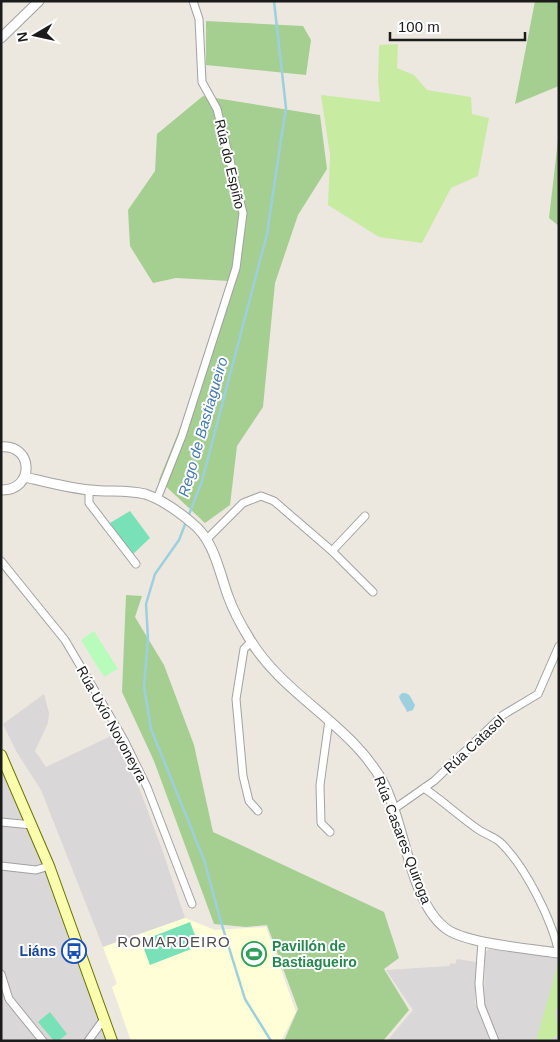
<svg xmlns="http://www.w3.org/2000/svg" width="560" height="1042" font-family="Helvetica,sans-serif">
  <style>
    .residential { fill: #d9d7d7 }
    .education { fill: #fffed6 }
    .grass { fill: #c7eba1 }
    .forest { fill: #a4cf91 }
    .park { fill: #b8fcbc }
    .pitch { fill: #78e1b7 }
    .water { fill: #9cd0de }
    .lines { fill: none; stroke-linecap: round; stroke-linejoin: round }
    .stream { stroke: #9cd0de; stroke-width: 2.5 }
    .minor-casing { stroke: #a2a2a2; stroke-width: 9 }
    .tertiary-casing { stroke: #a2a2a2; stroke-width: 11 }
    .secondary-casing { stroke: #697300; stroke-width: 12 }
    .minor { stroke: #fff; stroke-width: 7 }
    .tertiary { stroke: #fff; stroke-width: 9 }
    .secondary { stroke: #fafcae; stroke-width: 10 }
    .labels { text-anchor: middle; stroke-width: 4; stroke-linejoin: round; paint-order: stroke }
    .street-label { font-size: 14px; fill: #1b1b1b; stroke: #fff }
    .leisure-label { font-size: 14px; font-weight: bold; fill: #27864d; stroke: #fff; text-anchor: start }
    .transit-label { font-size: 14px; font-weight: bold; fill: #164399; stroke: #fff; text-anchor: end }
    .water-label { font-size: 15px; font-style: italic; fill: #447aae; stroke: #fff }
    .neighbourhood-label { font-size: 15px; letter-spacing: 1px; fill: #4e4e4e; stroke: #fff }
  </style>
  <rect width="100%" height="100%" fill="#ede8df"/>
  <g class="residential">
    <path d="M44 694 49 713 48 723 35 751 46 767 115 734 141 793 163 852 185 918 103 947 41 790 16 751 3 724Z"/>
    <path d="M1 755 112 1041H1Z"/>
    <path d="M491 948 559 958V1041H498L484 1002 485 952Z"/>
    <path d="M457 959 476 962 475 1003 489 1038 483 1041H387L413 1010 386 970 449 966 451 963 455 964Z"/>
  </g>
  <path class="education" d="M185 918 215 930 266 927 296 1012 281 1041H131L112 987 117 984 103 947Z"/>
  <g class="grass">
    <path d="M398 44 397 68 414 75 427 90 471 97 472 114 489 118 478 176 451 188 422 243 379 237 328 205 330 155 321 95 380 102 378 80 379 45Z"/>
    <path d="M559 960V1007L555 1010 557 1023H559V1035L552 1038 553 1041H536Z"/>
  </g>
  <g class="forest">
    <path d="M535 1H559V86L515 104Z"/>
    <path d="M206 21 303 26 311 40 306 75 206 65Z"/>
    <path d="M203 96 320 115 327 169 298 215 275 283 263 407 237 446 230 505 205 523 159 480 192 398 229 281 176 278 153 283 130 246 128 210 155 171 157 134Z"/>
    <path d="M558 140H559V226L549 218Z"/>
    <path d="M126 595 142 596 135 617 164 665 194 745 213 832 384 912 399 958 384 969 409 1010 383 1041H284L298 1009 267 925 246 927 214 924 154 761 122 692Z"/>
  </g>
  <path class="park" d="M94 631 118 669 104 677 81 640Z"/>
  <g class="pitch">
    <path d="M130 511 150 538 132 555 110 523Z"/>
    <path d="M190 922 199 946 150 965 141 941Z"/>
    <path d="M50 1012 67 1034 58 1041H54L38 1022Z"/>
  </g>
  <path class="water" d="M402 693C410 692 411 698 415 705L413 710 407 712C405 706 400 702 399 696Z"/>
  <g class="lines">
    <g class="stream">
      <path d="M188 517 202 481 267 234 279 153 286 108 274 1"/>
      <path d="M186 522 179 540 155 574 146 604 148 639 144 686 151 729 204 860 221 922 245 999 271 1041"/>
    </g>
    <defs>
      <g id="minor">
        <path d="M89 490V503L136 564"/>
        <path d="M157 499 182 436 236 268 243 213 217 109 202 82 199 19 193 1"/>
        <path d="M206 540 243 503 261 496 274 501 332 551 373 592"/>
        <path d="M332 551 365 516"/>
        <path d="M1 561 65 640 124 740 147 787 192 904"/>
        <path d="M251 642 244 649 236 699 243 776 249 801 258 811"/>
        <path d="M329 720 320 785 321 823 330 832"/>
        <path d="M424 788C443 801 460 817 479 830 487 835 497 838 502 844 526 868 552 920 559 953"/>
        <path d="M394 809 434 781 503 715 538 694 559 646"/>
        <path d="M1 822 32 825"/>
        <path d="M1 866 36 870 49 866"/>
        <path d="M482 941 479 984 481 1006 495 1041"/>
        <path d="M1 974 9 999 43 1041"/>
        <path d="M88 1041 104 1019"/>
      </g>
      <g id="tertiary">
        <path d="M1 38 39 1"/>
        <path d="M1 447C34 444 35 491 1 490"/>
        <path d="M25 477C46 482 68 488 90 490 108 492 128 490 145 494 161 499 179 512 192 523 214 540 219 571 228 596 233 610 241 625 249 638 283 696 352 724 384 784 405 823 410 905 448 930 470 944 531 949 559 953"/>
      </g>
      <path id="secondary" d="M1 755 49 866 112 1041"/>
    </defs>
    <use href="#minor" class="minor-casing"/>
    <use href="#tertiary" class="tertiary-casing"/>
    <use href="#secondary" class="secondary-casing"/>
    <use href="#minor" class="minor"/>
    <use href="#tertiary" class="tertiary"/>
    <use href="#secondary" class="secondary"/>
  </g>
  <defs>
    <symbol id="bus-ring" viewBox="-11 -11 22 22"><circle r="9.5" fill="#fff" stroke="#1a4fb4" stroke-width="1.5"/><path d="M-5-6H5V4H4V6H2V4H-2V6H-4V4H-5ZM-3.5-4V0h7V-4ZM-3.5 1.2v1.5H-2V1.2ZM2 1.2v1.5H3.5V1.2Z" fill="#1a4fb4"/></symbol>
    <symbol id="stadium-ring" viewBox="-11 -11 22 22"><circle r="9.5" fill="#fff" stroke="#2e9e5b" stroke-width="1.5"/><path d="M0-5a6.5 5 0 1 0 0 10a6.5 5 0 1 0 0-10ZM-3.5-1.8h7v3.6h-7Z" fill="#2e9e5b"/></symbol>
  </defs>
  <g fill-rule="evenodd">
    <use href="#bus-ring" x="60" y="937" width="28" height="28"/>
    <use href="#stadium-ring" x="240" y="940" width="28" height="28"/>
  </g>
  <g class="labels">
    <g class="street-label">
      <text transform="translate(230 164) rotate(77)" y="5">Rúa do Espiño</text>
      <text transform="translate(112 724) rotate(61)" y="5">Rúa Uxío Novoneyra</text>
      <text transform="translate(474 744) rotate(-43)" y="5">Rúa Catasol</text>
      <text transform="translate(403 840) rotate(69)" y="5">Rúa Casares Quiroga</text>
    </g>
    <g class="leisure-label">
      <text x="272" y="951">Pavillón de<tspan x="272" dy="16">Bastiagueiro</tspan></text>
    </g>
    <g class="transit-label">
      <text x="56" y="956">Liáns</text>
    </g>
    <g class="water-label">
      <text transform="translate(203 427) rotate(-74)" y="5">Rego de Bastiagueiro</text>
    </g>
    <g class="neighbourhood-label">
      <text x="174" y="947">ROMARDEIRO</text>
    </g>
  </g>
  <rect width="560" height="1042" fill="none" stroke="#1b1b1b" stroke-width="5"/>
  <g transform="translate(35 35) rotate(261)" stroke="#ffffff" stroke-width="4" paint-order="stroke">
  <path d="M0-4L9 19L0 12L-9 19Z" fill="#1b1b1b"/>
  <text y="-8" font-size="14" font-weight="bold" text-anchor="middle" fill="#1b1b1b">N</text>
  </g>
  <path d="M390 32v8h135v-8" fill="none" stroke="#1b1b1b" stroke-width="2.5"/>
  <text x="398" y="32" font-size="15" fill="#1b1b1b" stroke="#ffffff" stroke-width="4" paint-order="stroke">100 m</text>
</svg>
